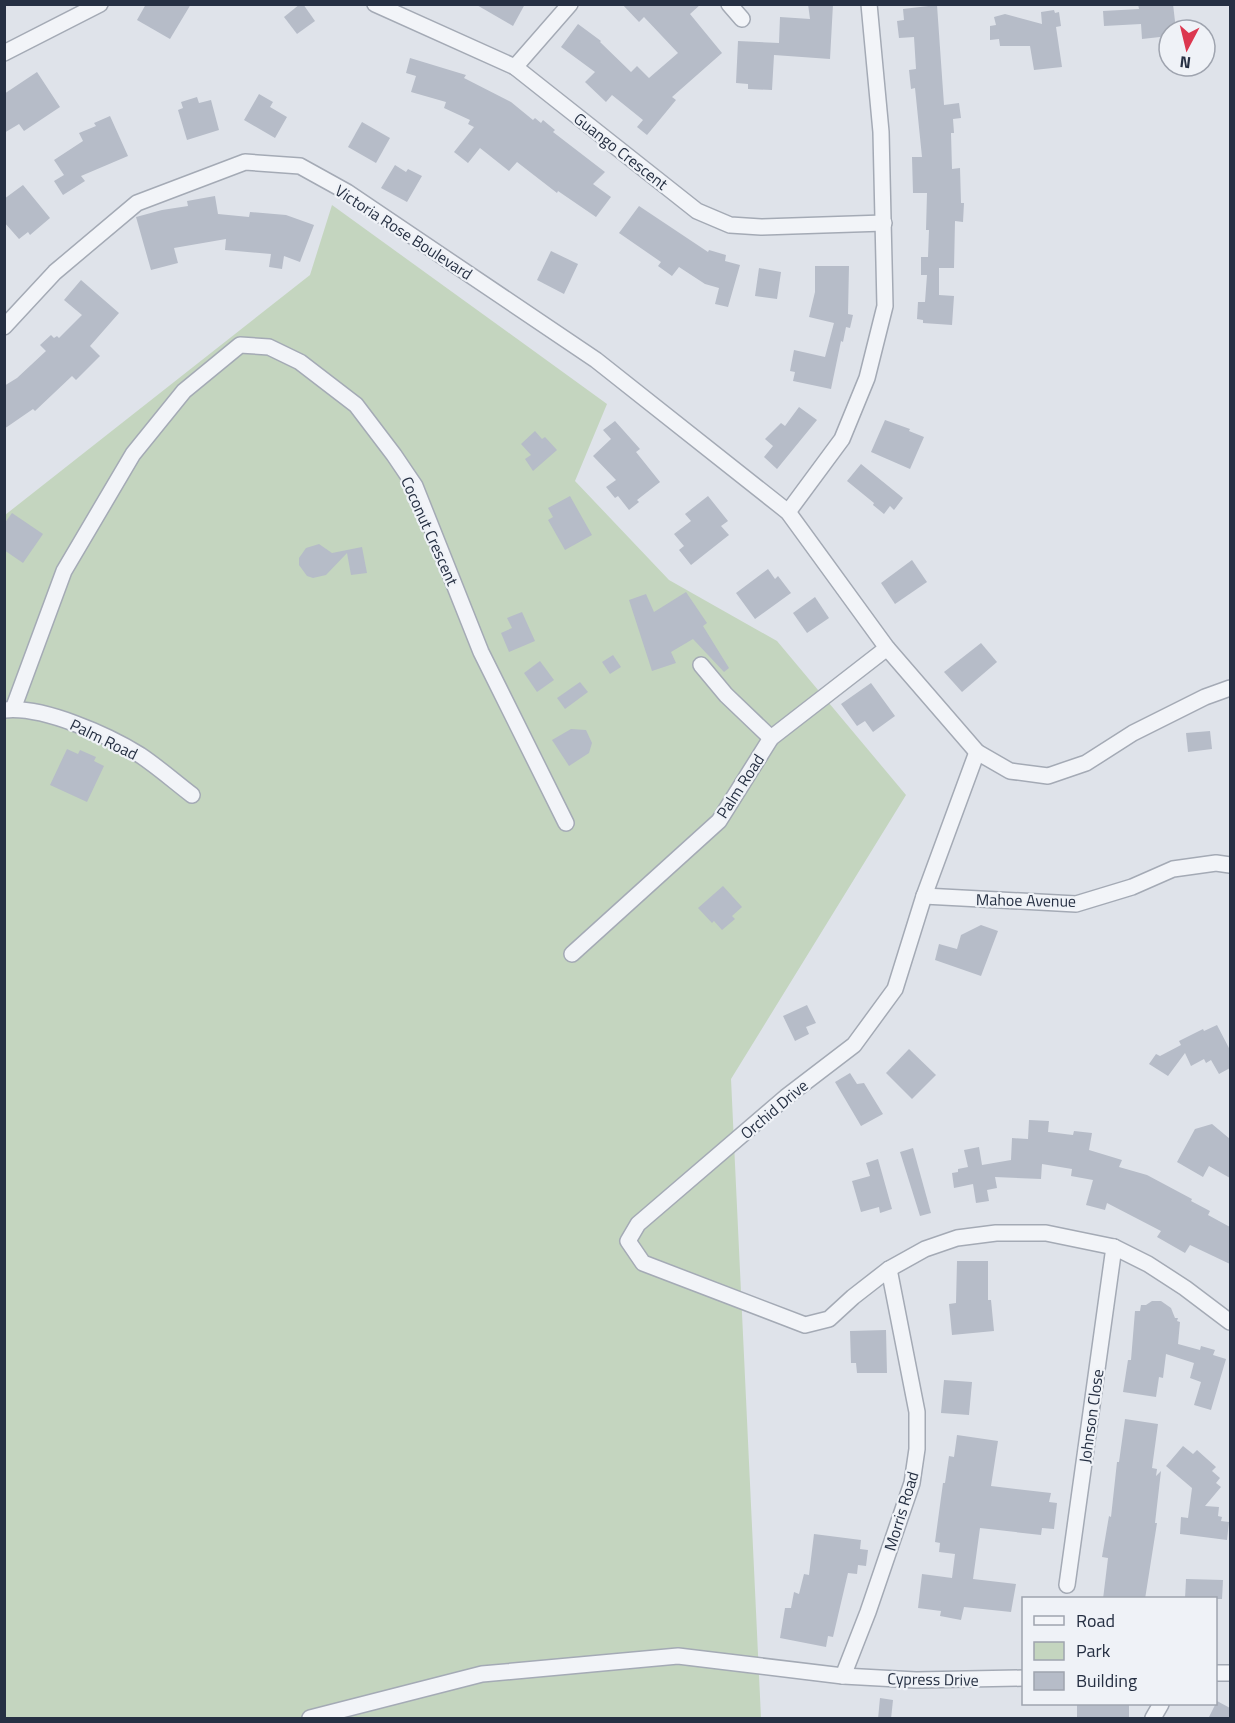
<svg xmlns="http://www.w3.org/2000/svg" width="1235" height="1723" font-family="'Titillium Web',sans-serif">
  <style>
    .green { fill: #c4d5bf }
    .building { fill: #b6bcc8 }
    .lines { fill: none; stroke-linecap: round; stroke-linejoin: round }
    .minor-casing { stroke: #a4aab5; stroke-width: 18 }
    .minor { stroke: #f2f4f8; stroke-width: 15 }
    .labels { text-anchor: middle; stroke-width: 4.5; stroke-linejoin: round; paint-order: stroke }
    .street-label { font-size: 16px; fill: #263043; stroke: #eff2f7 }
  </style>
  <rect width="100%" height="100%" fill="#dfe3ea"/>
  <path class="green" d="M332 205 607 404 575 481 669 580 777 641 906 795 731 1079 761 1718H5V515L310 275Z"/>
  <g class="building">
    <path d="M146 4H191L170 39 137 20Z"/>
    <path d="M300 4H303L315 21 297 34 284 17Z"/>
    <path d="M475 4H525L513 26Z"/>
    <path d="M622 4H701L690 14 722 53 672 97 676 100 647 135 637 127 643 120 612 95 606 102 585 82 595 72 561 47 578 24 601 41 600 42 631 72 637 66 649 78 678 53 644 17 639 22Z"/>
    <path d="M808 4H833L830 59 774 55 772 90 748 89V84L736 83 738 41 779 43 780 17 810 19Z"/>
    <path d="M1138 4H1173L1176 30H1169V36L1142 39 1141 24 1104 26 1103 11 1139 9Z"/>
    <path d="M937 5 944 105 959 103 961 118 953 119 954 133H951L952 169 960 168 961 203H964L963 222 955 221 954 268H939V295L954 296 952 325 923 323V320L917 319 918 302H925L927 275H921V257H928L929 230H926L927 193H913L912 157H922L915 88 911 89 909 70 916 69 914 37 899 38 897 21 904 20 903 9Z"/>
    <path d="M1054 10 1055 13 1059 12 1061 26 1056 27 1062 67 1034 70 1030 46H1000L999 39 990 40V26L996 25 994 17 1005 14 1042 24 1041 12Z"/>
    <path d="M410 58 466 75 464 78 511 102 533 120 535 118 541 123 543 120 555 130 553 132 605 172 593 184 611 197 596 217 558 191 557 193 517 162 509 171 480 148 468 163 454 152 474 127 468 124 470 120 444 108 446 102 411 92 416 76 406 73Z"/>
    <path d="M37 72 60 107 24 131 19 124 4 133V94Z"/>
    <path d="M259 94 273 102 270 107 287 117 275 138 244 120Z"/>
    <path d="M197 97 199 103 211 100 219 130 187 140 178 110 183 108 181 102Z"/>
    <path d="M110 116 128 156 81 176 85 181 63 195 54 181 64 175 54 160 83 141 79 133 96 126 94 123Z"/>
    <path d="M362 122 390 138 376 163 348 147Z"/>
    <path d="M395 165 406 172 408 169 422 176 407 202 381 188Z"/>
    <path d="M23 185 50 218 30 235 28 232 19 239 4 222V199Z"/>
    <path d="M215 196 218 214 249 217 250 212 286 215 314 225 300 262 284 256 282 269 269 267 271 254 225 250 226 239 174 248 178 263 151 270 136 217 162 210 188 206 187 201Z"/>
    <path d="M639 206 708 252 709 250 726 255 725 261 740 265 728 307 715 304 719 288 705 284 679 267 672 276 658 266 661 262 619 233Z"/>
    <path d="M551 251 578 264 564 294 537 280Z"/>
    <path d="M815 266H849L848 314 853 315 850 328 846 327 843 342 841 341 831 389 793 381 795 372 790 371 794 350 825 357 834 323 809 317 815 292Z"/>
    <path d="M759 268 781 272 777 299 755 296Z"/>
    <path d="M81 280 119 313 90 346 100 356 76 380 72 376 35 411 33 409 4 429V386L17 378 46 351 40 345 51 335 54 338 57 336 59 338 82 315 64 300Z"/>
    <path d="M799 407 817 420 777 469 764 457 773 446 765 439 781 423 785 426Z"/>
    <path d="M885 420 910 429 909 431 924 437 910 469 871 452Z"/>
    <path d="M615 421 640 449 636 452 660 482 637 500 639 502 629 510 618 496 615 498 606 487 616 480 593 456 611 439 603 430Z"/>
    <path d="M535 431 542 439 545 437 557 450 533 471 525 459 531 455 521 444Z"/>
    <path d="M861 464 903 498 894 510 890 506 884 514 873 505 874 503 847 481Z"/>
    <path d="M570 496 592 535 565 550 548 520 553 517 548 508Z"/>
    <path d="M708 496 728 521 721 526 729 535 691 565 679 550 684 546 674 534 691 521 685 514Z"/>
    <path d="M12 513 43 534 23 563 4 550V524Z"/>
    <path d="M319 544 332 553 362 547 367 573 351 575 347 553 326 575 313 578 307 576 299 565V558L306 548Z"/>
    <path d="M912 560 927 582 895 604 881 583Z"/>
    <path d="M768 569 775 579 778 576 791 593 755 619 736 593Z"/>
    <path d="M686 592 707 623 703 626 729 668 724 672 693 639 671 652 676 663 652 671 629 600 646 594 654 612Z"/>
    <path d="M815 597 829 618 807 633 793 613Z"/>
    <path d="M522 612 535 641 509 652 501 633 512 628 507 618Z"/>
    <path d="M981 643 997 662 962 692 944 672Z"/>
    <path d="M613 655 621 667 610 674 602 662Z"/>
    <path d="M540 661 554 680 537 692 524 673Z"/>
    <path d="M580 682 588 692 565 709 557 698Z"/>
    <path d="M871 683 895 716 873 732 865 721 857 726 841 704Z"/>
    <path d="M571 729 586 730 592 743 589 753 569 766 552 740Z"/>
    <path d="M1210 731 1212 749 1188 752 1186 733Z"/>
    <path d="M67 749 78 754 80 750 96 757 94 761 104 766 87 802 50 785Z"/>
    <path d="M723 886 742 907 732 916 735 919 722 930 714 921 712 923 698 908Z"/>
    <path d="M981 925 998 931 981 976 935 960 939 944 957 949 961 935Z"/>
    <path d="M807 1005 816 1023 806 1027 809 1034 795 1041 783 1016Z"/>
    <path d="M1217 1025 1230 1050V1068L1219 1074 1211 1060 1206 1063 1204 1059 1191 1066 1185 1053 1168 1076 1149 1064 1156 1054 1160 1056 1181 1045 1179 1041 1203 1029 1204 1031Z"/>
    <path d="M909 1049 936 1075 912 1099 886 1073Z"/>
    <path d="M850 1073 857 1084 864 1083 883 1114 861 1126 835 1082Z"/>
    <path d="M1029 1120 1049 1121 1048 1132 1073 1135 1074 1131 1092 1133 1089 1150 1122 1160 1119 1167 1147 1175 1192 1199 1191 1201 1210 1211 1208 1215 1230 1227V1264L1190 1245 1185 1253 1157 1237 1161 1231 1107 1203 1105 1210 1086 1205 1093 1180 1071 1176 1072 1169 1042 1164 1041 1179 995 1177 997 1188 987 1190 989 1201 976 1203 973 1184 954 1188 952 1173 958 1172V1169L968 1167 964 1150 979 1147 982 1165 1011 1160 1012 1138 1028 1139Z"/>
    <path d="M1212 1124 1230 1139V1178L1209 1166 1203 1177 1177 1162 1195 1129Z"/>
    <path d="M913 1148 931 1213 920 1216 900 1152Z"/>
    <path d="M878 1159 892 1209 880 1213 879 1207 861 1212 852 1181 870 1176 866 1163Z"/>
    <path d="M957 1261H988V1300H991L994 1331 952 1335 949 1304 956 1303Z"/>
    <path d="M1152 1301H1161L1171 1308 1175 1318H1178L1177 1321 1180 1322 1178 1344 1200 1350 1201 1346 1215 1350 1213 1355 1226 1359 1211 1410 1194 1405 1201 1382 1190 1378 1194 1363 1166 1354 1163 1378 1159 1377 1156 1397 1123 1392 1128 1360H1131L1135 1311H1140L1141 1305H1146Z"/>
    <path d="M886 1330 887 1373H857L856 1363H851L850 1331Z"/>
    <path d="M944 1380 972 1382 969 1415 941 1413Z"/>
    <path d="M1125 1419 1158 1424 1152 1468 1157 1469 1156 1476 1161 1471 1155 1523H1157L1145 1599H1103L1108 1558 1102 1557 1109 1516 1111 1517 1117 1462H1119Z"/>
    <path d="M957 1435 998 1441 991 1486 1051 1493 1049 1502 1057 1503 1054 1529 1042 1528 1041 1535 980 1528 973 1579 1016 1584 1011 1612 964 1607 961 1620 940 1616 941 1611 918 1608 922 1574 952 1578 955 1554 939 1552 940 1543 935 1542 943 1483H945L949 1456 954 1457Z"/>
    <path d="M1183 1446 1193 1454 1197 1450 1216 1467 1212 1471 1220 1478 1216 1483 1221 1487 1205 1506 1219 1507 1218 1516 1222 1517 1221 1521 1229 1522 1227 1540 1180 1534 1181 1517 1188 1518 1192 1488 1166 1466Z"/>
    <path d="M814 1534 861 1540 860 1549 868 1550 866 1566 858 1565 857 1574 848 1573 833 1637 828 1636 826 1647 780 1638 785 1608H791L794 1592 799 1594 804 1574 809 1575Z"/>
    <path d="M1186 1579 1223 1580 1222 1599H1185Z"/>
    <path d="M880 1698 893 1700 891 1719H878Z"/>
    <path d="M1217 1701 1230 1708V1719H1208Z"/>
    <rect x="1077" y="1704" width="52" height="15"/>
  </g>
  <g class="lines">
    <defs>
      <g id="minor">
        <path d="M375 4 515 67 697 211 730 225 761 227 884 223"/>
        <path d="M729 4 742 19"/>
        <path d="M4 53 100 4"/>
        <path d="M515 67 570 4"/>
        <path d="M4 327 55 272 137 203 245 162 300 166 347 192 596 360 788 512 887 648 977 752 1010 771 1048 776 1086 763 1133 733 1205 697 1230 688"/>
        <path d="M788 512 842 439 867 378 885 306 881 132 869 4"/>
        <path d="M701 665 726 695 771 738"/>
        <path d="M13 709 64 571 133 454 184 391 240 345 269 347 300 362 356 405 394 455 415 486 481 652 566 823"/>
        <path d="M5 710C43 706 108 735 140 755 158 767 175 782 192 795"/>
        <path d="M977 752 924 896 895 989 854 1045 786 1097 638 1224 628 1241 643 1263 805 1325 829 1319 853 1297 889 1269 925 1249 957 1238 996 1233H1046L1114 1247 1148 1264 1185 1288 1230 1322"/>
        <path d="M924 896 1076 904 1132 887 1173 869 1216 863 1230 865"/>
        <path d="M572 954 719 821 771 738 887 648"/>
        <path d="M1067 1585 1114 1247"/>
        <path d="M1216 1673H1230"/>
        <path d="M843 1676 868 1612 912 1483 917 1449V1412L889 1269"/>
        <path d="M310 1718 482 1674 678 1656 843 1676 916 1680 1024 1678"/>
        <path d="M1153 1718 1161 1704"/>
      </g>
    </defs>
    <use href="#minor" class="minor-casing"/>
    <use href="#minor" class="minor"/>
  </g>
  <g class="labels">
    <g class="street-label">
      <text transform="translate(621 151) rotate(38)" y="6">Guango Crescent</text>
      <text transform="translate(404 232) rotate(33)" y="6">Victoria Rose Boulevard</text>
      <text transform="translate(430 531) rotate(66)" y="6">Coconut Crescent</text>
      <text transform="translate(104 739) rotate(26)" y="6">Palm Road</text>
      <text transform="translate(740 786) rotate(-57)" y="6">Palm Road</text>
      <text transform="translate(1026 900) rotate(1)" y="6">Mahoe Avenue</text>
      <text transform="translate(774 1109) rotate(-40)" y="6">Orchid Drive</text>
      <text transform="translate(1091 1416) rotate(-82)" y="6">Johnson Close</text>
      <text transform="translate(901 1511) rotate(-73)" y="6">Morris Road</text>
      <text transform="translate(933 1679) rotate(1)" y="6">Cypress Drive</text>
    </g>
  </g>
  <rect width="1235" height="1723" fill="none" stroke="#263043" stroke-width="12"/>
  <rect x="1022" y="1597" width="195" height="108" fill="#eff2f7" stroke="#9fa4af" stroke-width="1.5"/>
  <rect x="1034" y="1616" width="30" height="9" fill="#f2f4f8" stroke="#9fa4af" stroke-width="1.5"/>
  <text x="1076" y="1627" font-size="18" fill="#263043">Road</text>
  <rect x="1034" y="1642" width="30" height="18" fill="#c4d5bf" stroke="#9fa4af" stroke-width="1.5"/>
  <text x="1076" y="1657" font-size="18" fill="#263043">Park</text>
  <rect x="1034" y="1672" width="30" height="18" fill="#b6bcc8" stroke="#9fa4af" stroke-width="1.5"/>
  <text x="1076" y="1687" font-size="18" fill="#263043">Building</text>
  <g transform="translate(1187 48) rotate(187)"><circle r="28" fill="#eff2f7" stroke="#9fa4af" stroke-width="1.5"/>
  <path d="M0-4.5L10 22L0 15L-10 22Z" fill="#dc374f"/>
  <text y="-9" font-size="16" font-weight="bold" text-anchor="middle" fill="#263043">N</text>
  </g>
</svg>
